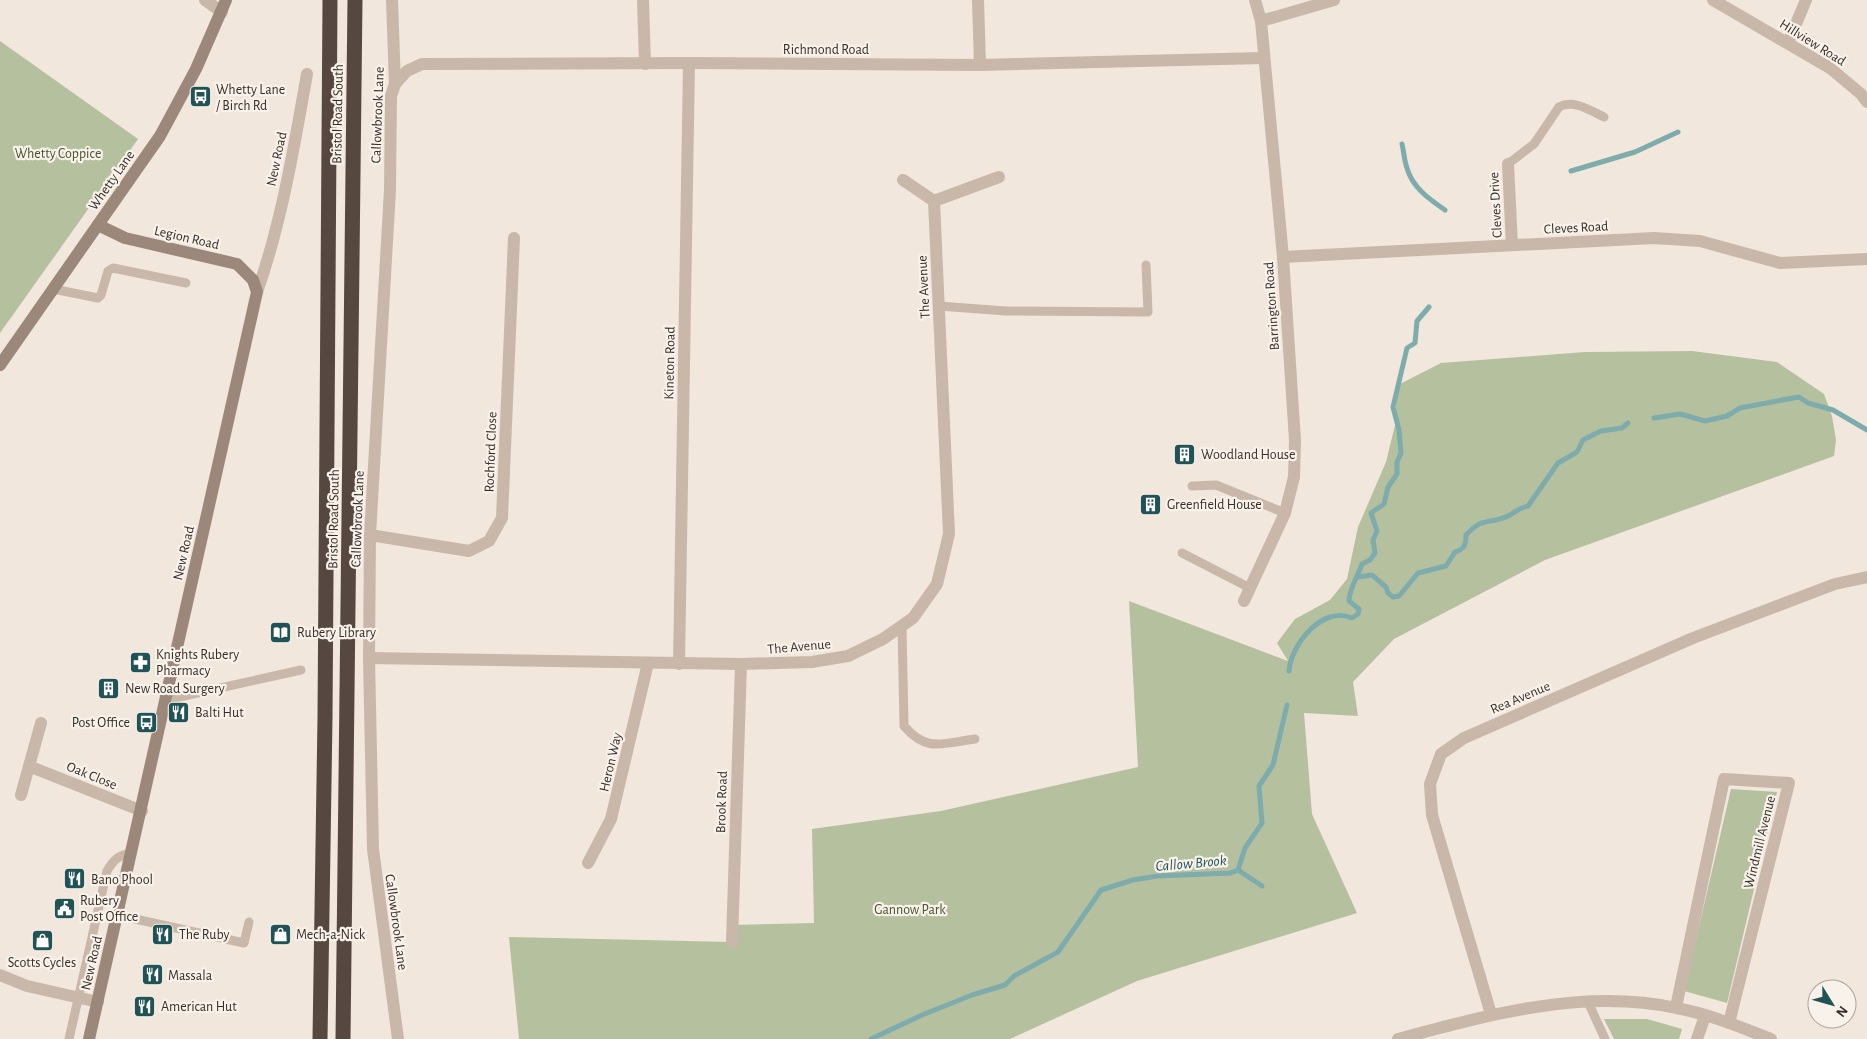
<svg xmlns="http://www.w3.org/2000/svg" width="1867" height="1039" font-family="'Alegreya Sans',sans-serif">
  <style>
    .green { fill: #b5c09e }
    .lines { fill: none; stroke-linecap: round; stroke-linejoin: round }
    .stream { stroke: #7eacad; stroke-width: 5 }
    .lane { stroke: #c9b7aa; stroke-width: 9 }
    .street { stroke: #c9b7aa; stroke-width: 12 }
    .secondary { stroke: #9c877b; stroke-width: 12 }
    .highway { stroke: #574741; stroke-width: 15 }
    .labels { text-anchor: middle; stroke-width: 4.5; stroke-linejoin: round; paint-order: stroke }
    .street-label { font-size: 14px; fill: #362d29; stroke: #f9f2ea }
    .poi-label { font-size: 14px; fill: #362d29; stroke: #f9f2ea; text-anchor: start }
    .park-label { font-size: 14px; fill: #46532e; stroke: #f9f2ea }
    .water-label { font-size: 15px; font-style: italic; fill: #205356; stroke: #f9f2ea }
  </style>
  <rect width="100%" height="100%" fill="#f1e7dd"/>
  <g class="green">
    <path d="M0 41 138 139 0 333Z"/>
    <path d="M1692 351 1777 362 1824 394 1832 416 1836 440 1834 456 1545 560 1394 639 1353 682 1358 716 1304 713 1312 814 1357 913 1137 981 1010 1039H519L509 937 731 942 732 925 814 923 812 829 941 811 1138 767 1129 601 1288 661 1277 643 1295 619 1330 600 1347 579 1358 527 1386 462 1396 421V386L1441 363 1585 352Z"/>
    <path d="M1731 789 1777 792 1727 1003 1684 991Z"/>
    <path d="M1604 1019H1647L1682 1029 1679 1039H1614Z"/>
  </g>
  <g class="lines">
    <g class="stream">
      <path d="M1402 144C1404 152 1404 160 1407 168 1412 187 1429 199 1445 210"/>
      <path d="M1571 171 1635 152 1678 132"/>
      <path d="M1654 418 1680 414 1705 421 1727 416 1740 408 1799 397 1808 403 1833 410 1867 430"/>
      <path d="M1358 577 1372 575 1386 587 1388 593 1393 597 1399 596 1418 573 1446 566 1455 552C1465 549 1466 544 1466 535 1483 516 1489 525 1508 516 1516 512 1518 508 1528 506L1558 463 1577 452 1583 440 1601 431 1622 428 1628 423"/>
      <path d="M1289 671C1291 644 1323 605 1352 618L1358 614 1359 609 1349 601C1349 589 1358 576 1362 564L1370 560 1375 553 1373 540 1377 531 1371 513 1384 504 1388 487 1397 474V462L1401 453 1399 430 1393 407 1407 348 1415 343 1417 321 1429 307"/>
      <path d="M1238 870 1262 886"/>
      <path d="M871 1039 922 1015 972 995 1005 985 1014 976 1058 952 1101 890 1133 880 1158 876 1230 873 1238 870 1245 848 1262 823 1259 786 1273 765 1287 705"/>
    </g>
    <g class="lane">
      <path d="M1508 164 1534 144 1559 107C1574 99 1591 111 1604 117"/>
      <path d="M53 289 98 298 101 295 108 271 113 268 186 283"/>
      <path d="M939 306 1006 311 1148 312 1146 265"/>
      <path d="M1192 486 1216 485 1285 513"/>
      <path d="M1182 553 1250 588"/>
      <path d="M902 626 904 726C927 753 943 743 975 739"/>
      <path d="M166 700 301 670"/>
      <path d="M117 915 244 943 249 922"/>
      <path d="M1588 1002 1605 1039"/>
      <path d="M69 1039 107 871C114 859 119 855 132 853"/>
    </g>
    <g class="street">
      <path d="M205 0 222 12"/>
      <path d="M392 0 395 84 391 96 390 190 370 535 369 658 373 849 398 1039"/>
      <path d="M643 0 645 64"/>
      <path d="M978 0 980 65"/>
      <path d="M1713 0 1830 68 1861 94 1867 102"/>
      <path d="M1261 21 1334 0"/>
      <path d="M1788 43 1806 0"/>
      <path d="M395 84 407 71 422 64 689 63 980 65 1263 58"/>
      <path d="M1508 164 1512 245"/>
      <path d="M903 180 934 201 999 177"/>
      <path d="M1283 257 1654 238 1700 241 1780 263 1867 259"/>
      <path d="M257 292C282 221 294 147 307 74"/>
      <path d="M370 535 469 551 489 541 502 518 514 238"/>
      <path d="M1244 601 1285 513 1294 477 1295 440 1283 257 1261 21 1255 0"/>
      <path d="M369 658 741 664 812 662 848 656 883 639 913 618 937 584 949 534 934 201"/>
      <path d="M679 664 689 63"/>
      <path d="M31 767 142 811"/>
      <path d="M21 795 41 723"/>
      <path d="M588 863 611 819 648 663"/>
      <path d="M732 942 741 664"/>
      <path d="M0 975 27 986 98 1002"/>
      <path d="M1676 1007 1724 779 1789 783 1729 1023"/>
      <path d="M1491 1014 1432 815 1430 784 1441 754 1464 738 1693 638 1835 584 1867 577"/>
      <path d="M1398 1039C1487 1015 1584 988 1676 1008 1709 1014 1740 1027 1771 1039"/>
      <path d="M1697 1039 1705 1016"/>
    </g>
    <g class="secondary">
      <path d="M0 365 160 136 196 69 226 0"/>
      <path d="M89 1039 257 292 253 280 237 264 125 238 98 225"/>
    </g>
    <g class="highway">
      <path d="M320 1039 325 718 330 0"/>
      <path d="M343 1039 355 0"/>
    </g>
  </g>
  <defs>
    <symbol id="bus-square" viewBox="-11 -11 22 22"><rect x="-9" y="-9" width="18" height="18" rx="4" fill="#205356" stroke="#f9f2ea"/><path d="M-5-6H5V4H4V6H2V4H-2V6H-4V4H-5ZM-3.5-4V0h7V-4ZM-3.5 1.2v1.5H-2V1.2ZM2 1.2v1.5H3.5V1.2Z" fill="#fff"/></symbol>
    <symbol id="building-square" viewBox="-11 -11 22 22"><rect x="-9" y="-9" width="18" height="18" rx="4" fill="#205356" stroke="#f9f2ea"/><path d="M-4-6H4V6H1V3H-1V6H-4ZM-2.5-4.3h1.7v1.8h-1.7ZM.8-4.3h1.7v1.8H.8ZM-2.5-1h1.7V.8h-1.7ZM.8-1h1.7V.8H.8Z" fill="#fff"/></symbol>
    <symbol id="library-square" viewBox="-11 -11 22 22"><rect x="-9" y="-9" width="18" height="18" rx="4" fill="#205356" stroke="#f9f2ea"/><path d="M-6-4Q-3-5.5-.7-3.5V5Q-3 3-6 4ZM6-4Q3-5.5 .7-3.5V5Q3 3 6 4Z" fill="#fff"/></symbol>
    <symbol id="pharmacy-square" viewBox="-11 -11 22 22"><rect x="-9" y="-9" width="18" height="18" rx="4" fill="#205356" stroke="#f9f2ea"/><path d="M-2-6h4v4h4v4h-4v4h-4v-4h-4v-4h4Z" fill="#fff"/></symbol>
    <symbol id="restaurant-square" viewBox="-11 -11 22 22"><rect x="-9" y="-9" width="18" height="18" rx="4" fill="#205356" stroke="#f9f2ea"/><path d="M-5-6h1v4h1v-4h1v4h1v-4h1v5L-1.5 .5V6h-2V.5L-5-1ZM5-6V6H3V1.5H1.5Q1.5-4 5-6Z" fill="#fff"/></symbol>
    <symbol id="civic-square" viewBox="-11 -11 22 22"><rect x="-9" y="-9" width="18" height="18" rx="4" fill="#205356" stroke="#f9f2ea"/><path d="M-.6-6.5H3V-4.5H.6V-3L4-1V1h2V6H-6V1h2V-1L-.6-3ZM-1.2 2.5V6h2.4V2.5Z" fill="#fff"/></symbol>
    <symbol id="shop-square" viewBox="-11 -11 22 22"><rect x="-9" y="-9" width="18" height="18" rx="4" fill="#205356" stroke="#f9f2ea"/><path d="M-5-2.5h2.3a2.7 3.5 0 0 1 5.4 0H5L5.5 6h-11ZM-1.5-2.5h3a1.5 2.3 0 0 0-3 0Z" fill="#fff"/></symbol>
  </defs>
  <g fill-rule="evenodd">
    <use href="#bus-square" x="188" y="84" width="25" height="25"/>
    <use href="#building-square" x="1172" y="442" width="25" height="25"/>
    <use href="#building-square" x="1138" y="492" width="25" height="25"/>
    <use href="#library-square" x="268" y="620" width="25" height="25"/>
    <use href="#pharmacy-square" x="128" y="650" width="25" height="25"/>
    <use href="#building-square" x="96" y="676" width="25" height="25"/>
    <use href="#restaurant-square" x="166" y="700" width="25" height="25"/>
    <use href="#bus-square" x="134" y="710" width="25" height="25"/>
    <use href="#restaurant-square" x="62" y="866" width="25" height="25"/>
    <use href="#civic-square" x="52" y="896" width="25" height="25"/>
    <use href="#restaurant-square" x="150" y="922" width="25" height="25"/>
    <use href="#shop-square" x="268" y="922" width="25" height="25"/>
    <use href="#shop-square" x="30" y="928" width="25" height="25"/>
    <use href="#restaurant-square" x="140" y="962" width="25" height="25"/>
    <use href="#restaurant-square" x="132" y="994" width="25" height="25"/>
  </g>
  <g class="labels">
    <g class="street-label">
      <text transform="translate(1813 42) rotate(32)" y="5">Hillview Road</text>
      <text x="826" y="54">Richmond Road</text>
      <text transform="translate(337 114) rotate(-89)" y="5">Bristol Road South</text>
      <text transform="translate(377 115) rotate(-88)" y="5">Callowbrook Lane</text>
      <text transform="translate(276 159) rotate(-78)" y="5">New Road</text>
      <text transform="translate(111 180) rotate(-55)" y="5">Whetty Lane</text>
      <text transform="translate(1495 205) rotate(-93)" y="5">Cleves Drive</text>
      <text transform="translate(1576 227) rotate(-3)" y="5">Cleves Road</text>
      <text transform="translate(187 237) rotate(13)" y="5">Legion Road</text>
      <text transform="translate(923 287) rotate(-93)" y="5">The Avenue</text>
      <text transform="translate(1271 306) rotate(-94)" y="5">Barrington Road</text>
      <text transform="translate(669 363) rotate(-89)" y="5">Kineton Road</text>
      <text transform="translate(490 452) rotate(-88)" y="5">Rochford Close</text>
      <text transform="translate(333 519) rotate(-89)" y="5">Bristol Road South</text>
      <text transform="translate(357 519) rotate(-88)" y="5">Callowbrook Lane</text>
      <text transform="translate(183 553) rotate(-77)" y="5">New Road</text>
      <text transform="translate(799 646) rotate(-5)" y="5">The Avenue</text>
      <text transform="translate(1520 697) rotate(-23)" y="5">Rea Avenue</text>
      <text transform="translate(610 762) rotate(-77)" y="5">Heron Way</text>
      <text transform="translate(92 775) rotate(22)" y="5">Oak Close</text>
      <text transform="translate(721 802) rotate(-88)" y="5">Brook Road</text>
      <text transform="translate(1759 842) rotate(-76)" y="5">Windmill Avenue</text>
      <text transform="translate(397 922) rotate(82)" y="5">Callowbrook Lane</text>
      <text transform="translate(91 963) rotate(-77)" y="5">New Road</text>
    </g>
    <g class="poi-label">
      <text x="216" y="94">Whetty Lane<tspan x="216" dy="16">/ Birch Rd</tspan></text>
      <text x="1201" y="459">Woodland House</text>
      <text x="1167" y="509">Greenfield House</text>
      <text x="297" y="637">Rubery Library</text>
      <text x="156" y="659">Knights Rubery<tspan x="156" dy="16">Pharmacy</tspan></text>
      <text x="125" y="693">New Road Surgery</text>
      <text x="195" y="717">Balti Hut</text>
      <text x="130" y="727" text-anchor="end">Post Office</text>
      <text x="91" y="884">Bano Phool</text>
      <text x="80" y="905">Rubery<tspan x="80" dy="16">Post Office</tspan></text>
      <text x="179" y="939">The Ruby</text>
      <text x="296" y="939">Mech-a-Nick</text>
      <text x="42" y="967" text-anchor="middle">Scotts Cycles</text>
      <text x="168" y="980">Massala</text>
      <text x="161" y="1011">American Hut</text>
    </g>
    <g class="park-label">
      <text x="58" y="158">Whetty Coppice</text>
      <text x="910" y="914">Gannow Park</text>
    </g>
    <g class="water-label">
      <text transform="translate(1191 863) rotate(-5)" y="5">Callow Brook</text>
    </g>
  </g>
  <g transform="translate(1832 1004) rotate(127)"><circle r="24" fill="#f9f2ea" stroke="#aba39d"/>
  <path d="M0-4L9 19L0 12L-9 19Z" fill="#205356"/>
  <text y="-8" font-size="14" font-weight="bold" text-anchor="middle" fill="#362d29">N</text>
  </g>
</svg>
